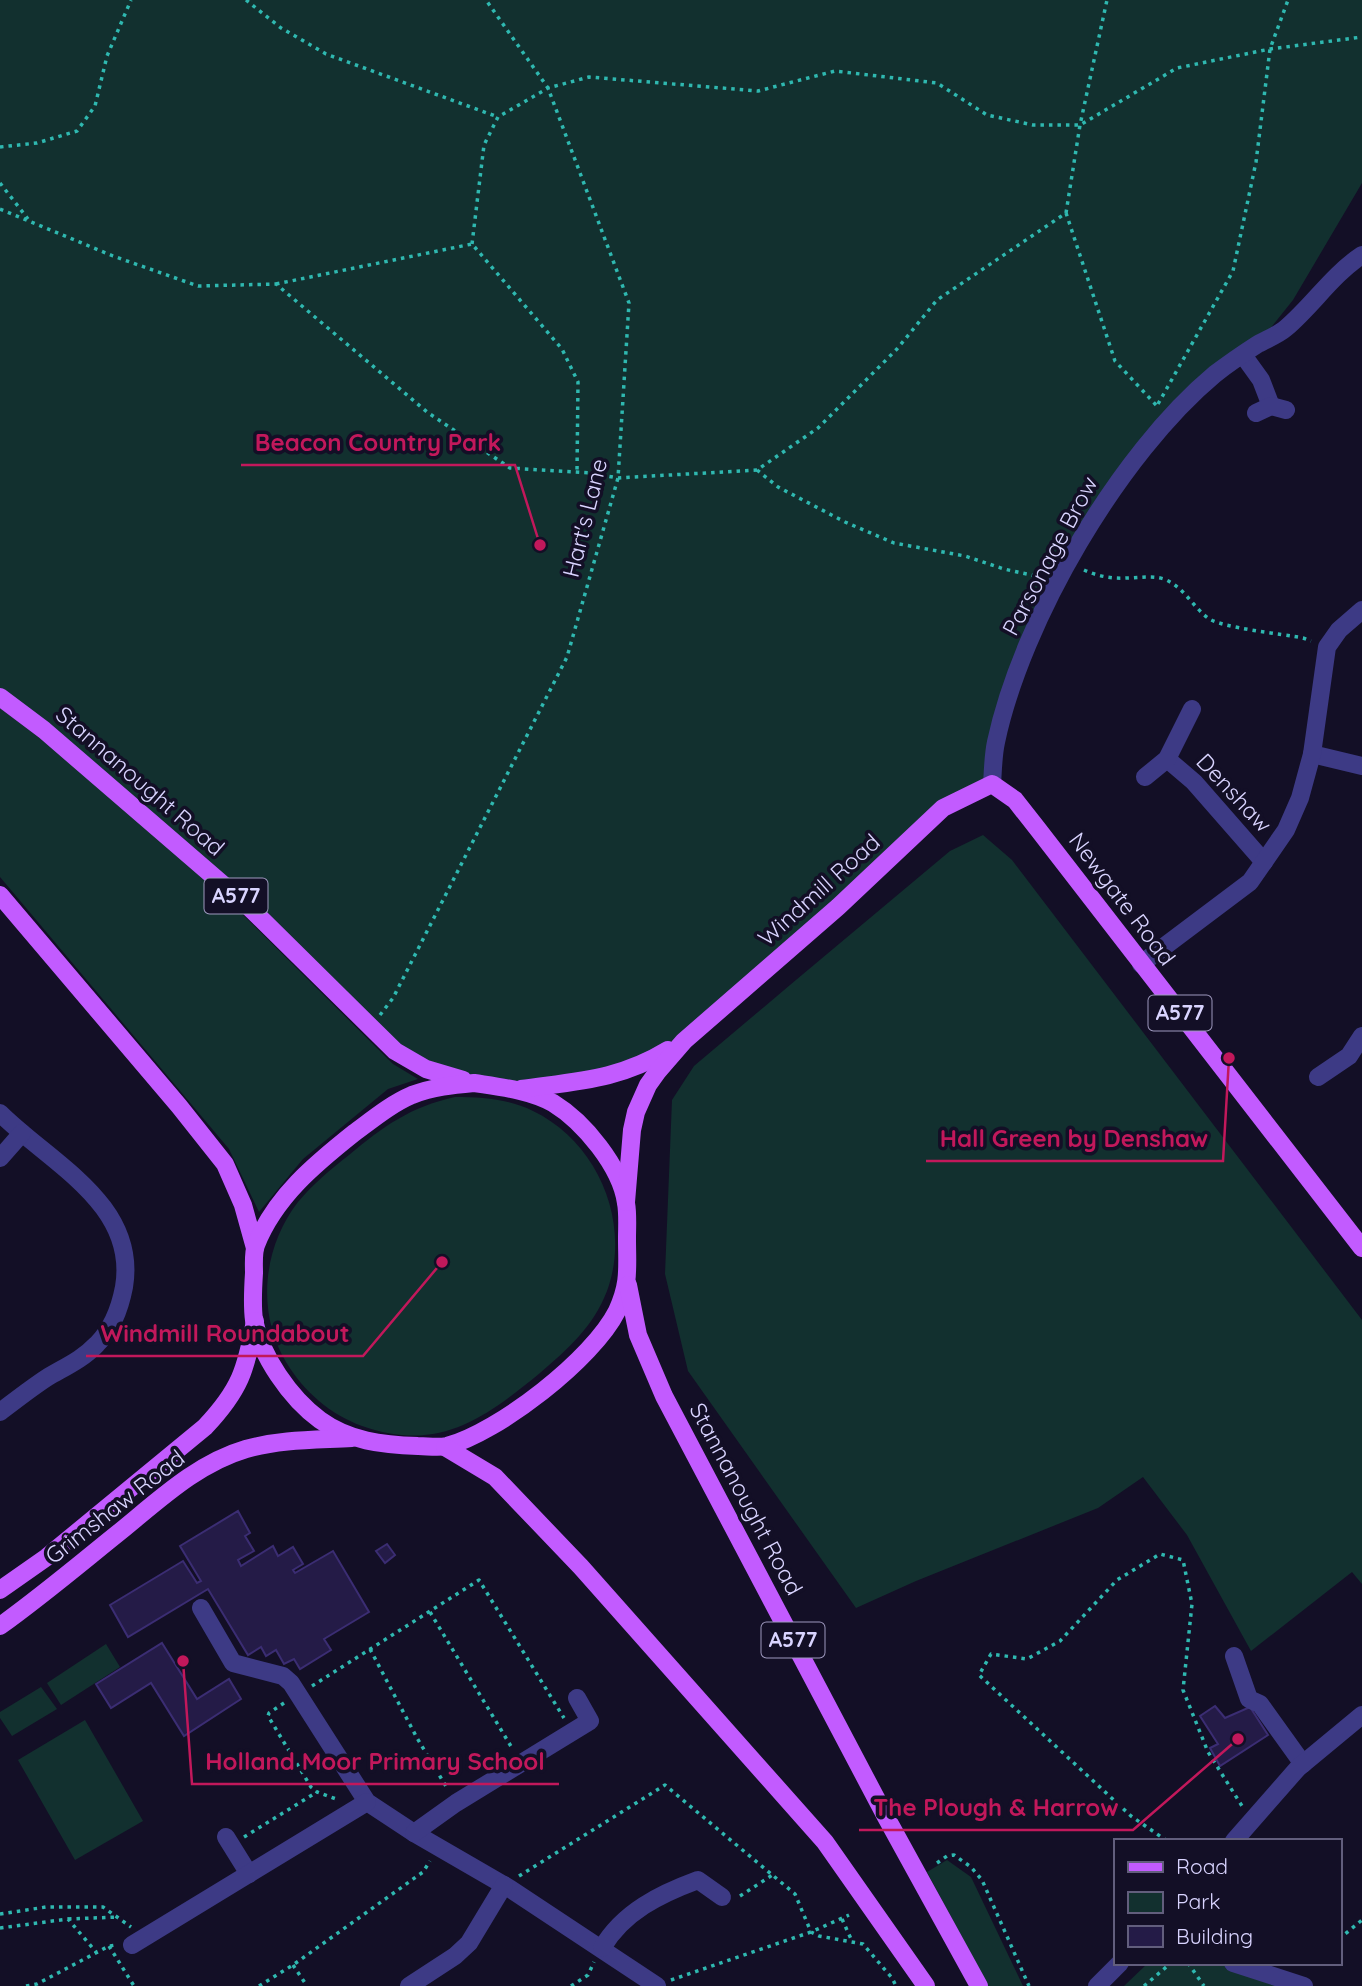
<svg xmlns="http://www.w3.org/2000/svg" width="1362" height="1986" font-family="Quicksand,sans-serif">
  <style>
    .green { fill: #12302f }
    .building { fill: #241b47; stroke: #3b2d73; stroke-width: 2 }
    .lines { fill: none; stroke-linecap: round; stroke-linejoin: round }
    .path { stroke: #2fb8b0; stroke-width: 3.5; stroke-dasharray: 3.5 5; stroke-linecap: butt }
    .minor { stroke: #3d3a85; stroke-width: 18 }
    .major { stroke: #c25bff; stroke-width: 18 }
    .labels { text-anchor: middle; stroke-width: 7; stroke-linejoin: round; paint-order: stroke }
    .shield { fill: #130f26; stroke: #9e99be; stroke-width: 2 }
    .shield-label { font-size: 21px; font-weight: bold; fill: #d9d4ff }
    .street-label { font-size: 23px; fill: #d9d4ff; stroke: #130f26 }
    .leader { fill: none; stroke: #c2185b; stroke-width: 2.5 }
    .callout-dot { fill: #c2185b; stroke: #130f26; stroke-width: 2.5 }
    .callout-label { font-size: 24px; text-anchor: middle; font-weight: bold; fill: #c2185b; stroke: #130f26; stroke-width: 7; stroke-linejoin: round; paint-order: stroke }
  </style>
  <rect width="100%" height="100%" fill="#130f26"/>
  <g class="green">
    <path d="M0 0H1362V183L1293 300 1257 345 1215 374 1121 477 1020 663 992 784 965 796 649 1062 518 1090 426 1069 249 907 0 697Z"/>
    <path d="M0 708 54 749 223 895 393 1064 418 1079 388 1089 303 1159 259 1212 229 1149 0 877Z"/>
    <path d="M983 835 1012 860 1362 1320V1584L1352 1572 1251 1651 1187 1535 1143 1477 1098 1508 916 1581 856 1608 688 1371 665 1274 672 1100 694 1066 790 985 950 851Z"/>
    <path d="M455 1097C482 1097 508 1099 533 1111 598 1142 632 1223 607 1291 593 1327 568 1349 540 1373 484 1419 438 1453 362 1426 330 1414 304 1392 286 1362 256 1312 263 1247 298 1202 313 1184 331 1169 349 1155 384 1126 410 1107 455 1097Z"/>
    <path d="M106 1644 120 1667 61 1705 47 1683Z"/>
    <path d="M41 1687 57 1709 12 1736 0 1718V1712Z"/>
    <path d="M85 1720 143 1821 75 1860 18 1760Z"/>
    <path d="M947 1860 971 1877 1023 1986H988L927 1872Z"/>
    <path d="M1148 1963H1227L1292 1986H1124Z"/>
  </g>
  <g class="building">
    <path d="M238 1511 250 1533 245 1536 254 1551 238 1560 241 1566 273 1546 278 1556 293 1547 303 1564 293 1570 295 1573 333 1551 369 1612 324 1639 331 1650 300 1669 294 1659 284 1664 276 1650 266 1656 261 1647 248 1655 208 1589 128 1637 110 1605 183 1561 197 1583 201 1581 180 1546Z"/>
    <path d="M387 1544 395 1555 385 1563 376 1551Z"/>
    <path d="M162 1643 197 1699 229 1679 241 1699 184 1736 151 1683 111 1708 96 1684Z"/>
    <path d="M1215 1706 1225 1718 1250 1707 1268 1735 1220 1766 1210 1748 1218 1744 1200 1716Z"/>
  </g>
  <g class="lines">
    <g class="path">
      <path d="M246 0 281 28 326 54 498 117"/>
      <path d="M0 147 37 143 77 131 95 106 107 56 131 0"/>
      <path d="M0 183 28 219"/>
      <path d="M0 209 113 256 198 286 276 284 427 412 510 468 591 473 618 478 757 470 818 428 897 349 937 300 1066 213 1080 125 1107 0"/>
      <path d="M1066 213 1115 361 1157 406"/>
      <path d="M472 244 484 145 498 117 548 88 589 77 758 91 835 71 937 83 987 115 1033 125H1080L1177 68 1270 49 1362 37"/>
      <path d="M276 284 472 244 562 349 578 382 577 472"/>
      <path d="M1158 404 1233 271 1256 162 1270 49 1288 0"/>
      <path d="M757 470 778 487 845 522 894 543 965 556 1004 569 1040 577"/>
      <path d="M1084 570C1097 576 1112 579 1126 578 1139 578 1151 575 1164 579 1184 587 1192 606 1208 618 1221 628 1283 634 1303 638L1311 641"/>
      <path d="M380 1015 393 998 567 657 618 478 629 303 548 88 486 0"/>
      <path d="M430 1612 512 1748"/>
      <path d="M370 1649 417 1738 447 1788"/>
      <path d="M312 1686 479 1580 564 1718"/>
      <path d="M284 1703 269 1713 268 1716 311 1787 317 1792 339 1800"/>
      <path d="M244 1837 317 1792"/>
      <path d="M1167 1841 1131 1816 979 1675 991 1654 1027 1659 1060 1641 1117 1580 1160 1554 1183 1560 1192 1604 1183 1690 1208 1752 1242 1806"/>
      <path d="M937 1863 947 1856 954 1855 971 1867 982 1880 1029 1986"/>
      <path d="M519 1876 665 1785 795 1894 811 1932 819 1936 863 1944 892 1978 896 1986"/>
      <path d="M740 1896 774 1874"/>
      <path d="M0 1914 46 1907H103L131 1927"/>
      <path d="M68 1919 118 1917"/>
      <path d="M842 1919 852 1941"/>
      <path d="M0 1928 68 1919 96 1952"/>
      <path d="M1339 1939 1362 1920"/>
      <path d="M109 1946 134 1986"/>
      <path d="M1188 1963 1204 1986"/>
      <path d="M293 1965 307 1986"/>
      <path d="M671 1980 811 1932 849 1915"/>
      <path d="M26 1986 37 1984 109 1946 116 1945"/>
      <path d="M259 1986 293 1965 423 1872 430 1861"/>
      <path d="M571 1986 588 1975 594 1962"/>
      <path d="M1144 1986 1171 1963"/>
    </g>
    <g class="minor">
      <path d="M1243 355 1261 380 1271 406"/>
      <path d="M1256 413 1271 406 1286 410"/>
      <path d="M1312 754 1362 766"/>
      <path d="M1167 759 1194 782 1264 862"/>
      <path d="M1145 777 1167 759 1192 709"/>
      <path d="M992 784C993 771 993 756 996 742 1022 620 1119 454 1215 374 1228 364 1244 353 1258 344 1267 339 1278 335 1286 328 1313 305 1332 275 1362 255"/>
      <path d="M1141 964 1250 882 1286 830 1300 798 1312 754 1327 647 1339 630 1362 610"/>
      <path d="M1318 1077 1349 1056 1362 1036"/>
      <path d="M0 1113C50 1163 138 1204 124 1287 120 1308 112 1329 97 1344 83 1359 65 1367 48 1377 31 1388 16 1400 0 1412"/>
      <path d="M0 1158 22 1133"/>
      <path d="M201 1608 233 1663 283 1676 291 1683 367 1802 414 1833 509 1888 657 1986"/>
      <path d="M1234 1656 1249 1699 1260 1704 1303 1764"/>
      <path d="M414 1833 456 1803 590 1721 577 1698"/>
      <path d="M226 1837 249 1874"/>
      <path d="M1234 1841 1298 1768 1362 1715"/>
      <path d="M132 1945 367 1802"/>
      <path d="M602 1948C623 1912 660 1894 698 1880L722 1897"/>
      <path d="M1233 1963 1304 1986"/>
      <path d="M409 1986 455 1956 469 1943 504 1885"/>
      <path d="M1097 1986 1120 1963"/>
    </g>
    <g class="major">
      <path d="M0 697 44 730 249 907 395 1051 426 1069 463 1080"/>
      <path d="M0 895 179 1106 225 1164 243 1205 255 1248"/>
      <path d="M474 1083C500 1087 529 1090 553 1103 584 1122 621 1167 626 1203 628 1214 627 1227 627 1238 627 1268 630 1283 617 1311 593 1359 499 1432 447 1446 438 1448 427 1446 418 1446 382 1445 349 1441 320 1420 290 1398 261 1356 254 1320 252 1305 253 1288 254 1273 254 1264 253 1253 256 1245 275 1197 315 1164 354 1133 373 1119 391 1104 412 1095 433 1087 453 1085 474 1083Z"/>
      <path d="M521 1089C577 1081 619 1080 668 1050"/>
      <path d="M626 1202 632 1130 636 1112 648 1085 658 1071 684 1041 838 907 943 808 992 784 1015 800 1037 828 1362 1248"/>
      <path d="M628 1285 638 1335 664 1396 886 1817 979 1986"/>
      <path d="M445 1447 495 1477 581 1567 825 1842 926 1986"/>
      <path d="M0 1590 47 1557 205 1427C240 1390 246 1370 255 1321"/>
      <path d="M0 1626C42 1596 82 1562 122 1530 160 1499 198 1463 246 1449 281 1439 316 1440 352 1438"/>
    </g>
  </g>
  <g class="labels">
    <g class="shield">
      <rect x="204.5" y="878.5" width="63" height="35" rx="5"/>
      <rect x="1148.5" y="995.5" width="63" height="35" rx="5"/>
      <rect x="761.5" y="1622.5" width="63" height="35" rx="5"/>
    </g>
    <g class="shield-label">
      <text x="236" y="903">A577</text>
      <text x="1180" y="1020">A577</text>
      <text x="793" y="1647">A577</text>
    </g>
    <g class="street-label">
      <text transform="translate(585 518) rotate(-76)" y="8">Hart's Lane</text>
      <text transform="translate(1050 556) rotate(-62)" y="8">Parsonage Brow</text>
      <text transform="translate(140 781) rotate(41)" y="8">Stannanought Road</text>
      <text transform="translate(1234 793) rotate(47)" y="8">Denshaw</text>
      <text transform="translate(819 890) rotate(-42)" y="8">Windmill Road</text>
      <text transform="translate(1122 899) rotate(53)" y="8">Newgate Road</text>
      <text transform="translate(746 1499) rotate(62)" y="8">Stannanought Road</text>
      <text transform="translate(115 1507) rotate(-38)" y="8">Grimshaw Road</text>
    </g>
  </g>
  <path class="leader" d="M540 545L515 465H241M1229 1058L1223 1161H926M442 1262L363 1356H86M183 1661L192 1784H559M1238 1739L1133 1830H859"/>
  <g class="callout-dot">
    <circle cx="540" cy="545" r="7"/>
    <circle cx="1229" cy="1058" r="7"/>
    <circle cx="442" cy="1262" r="7"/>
    <circle cx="183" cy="1661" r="7"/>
    <circle cx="1238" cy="1739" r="7"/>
  </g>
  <g class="callout-label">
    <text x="378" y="451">Beacon Country Park</text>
    <text x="1074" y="1147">Hall Green by Denshaw</text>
    <text x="225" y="1342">Windmill Roundabout</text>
    <text x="375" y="1770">Holland Moor Primary School</text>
    <text x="996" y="1816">The Plough &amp; Harrow</text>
  </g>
  <rect x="1114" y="1839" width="228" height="126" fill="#130f26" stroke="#625e7d" stroke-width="2"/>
  <rect x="1128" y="1862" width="35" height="10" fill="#c25bff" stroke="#625e7d" stroke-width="2"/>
  <text x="1176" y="1874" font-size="21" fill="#d9d4ff">Road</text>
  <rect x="1128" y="1892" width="35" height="21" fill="#12302f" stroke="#625e7d" stroke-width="2"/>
  <text x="1176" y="1909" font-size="21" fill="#d9d4ff">Park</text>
  <rect x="1128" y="1926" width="35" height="21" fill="#241b47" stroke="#625e7d" stroke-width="2"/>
  <text x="1176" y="1944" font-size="21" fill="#d9d4ff">Building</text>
</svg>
